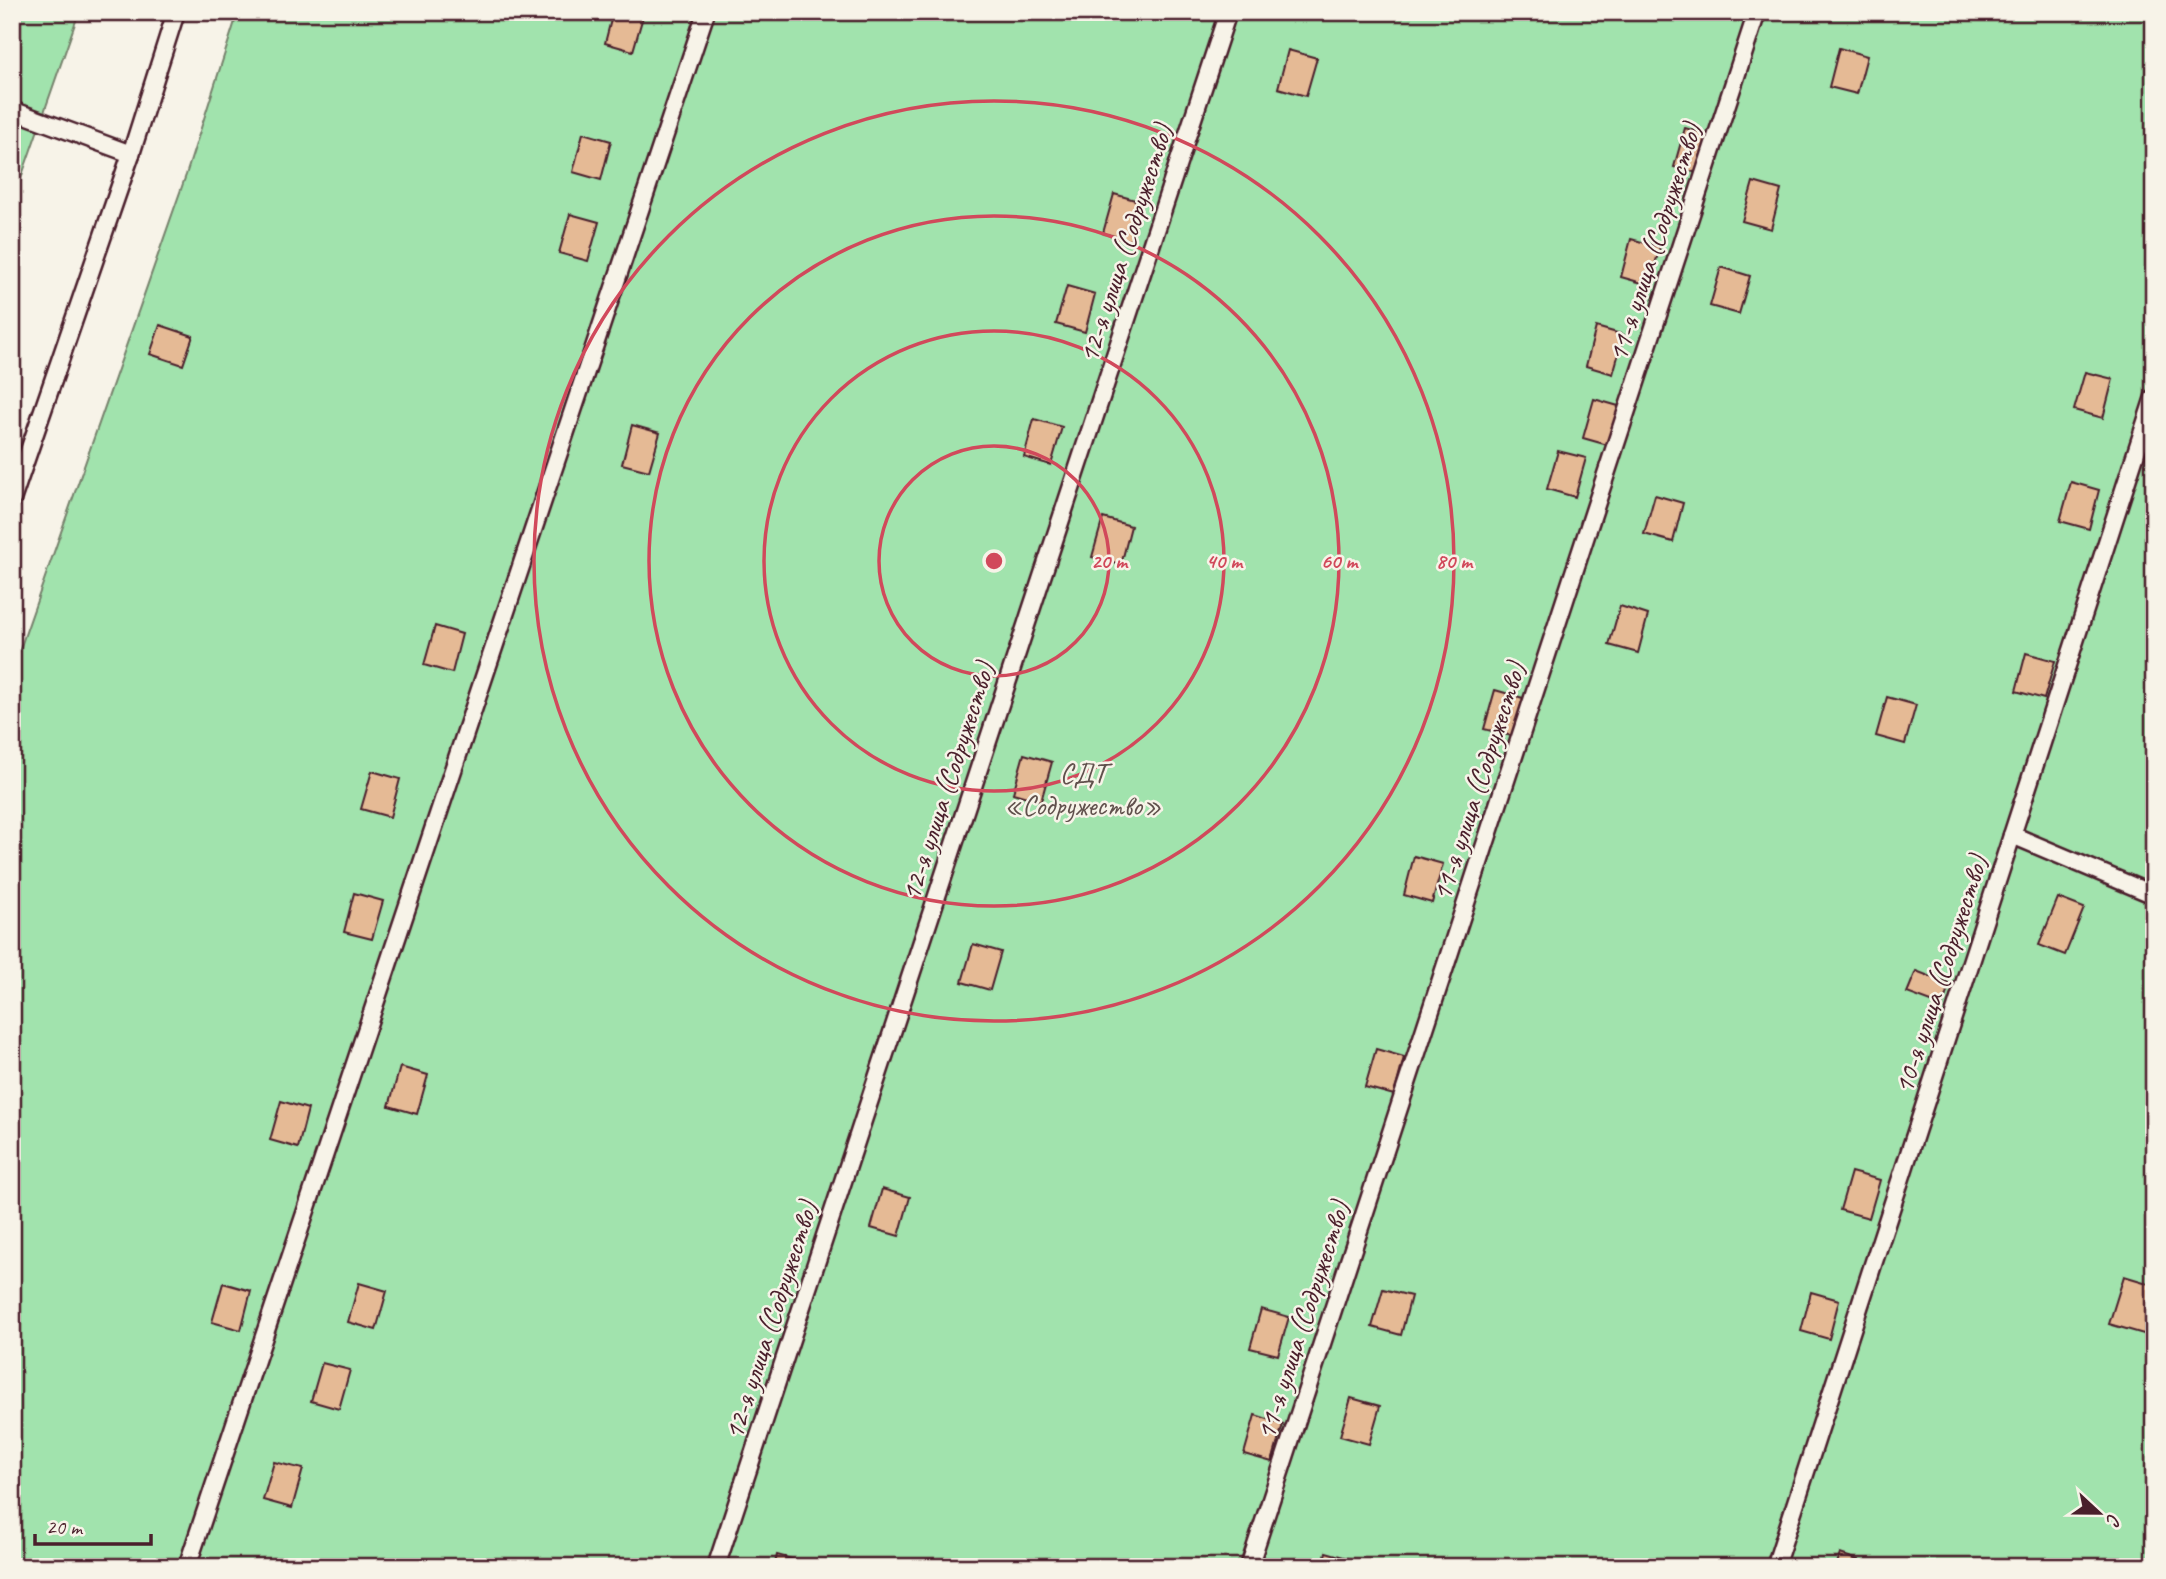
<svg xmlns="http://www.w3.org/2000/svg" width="2166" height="1579" font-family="Caveat,sans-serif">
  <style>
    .green { fill: #a1e3ad; stroke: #76816c; stroke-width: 2 }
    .building { fill: #e5ba95; stroke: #4a1f2b; stroke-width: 2 }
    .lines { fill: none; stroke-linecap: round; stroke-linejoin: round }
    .service-casing { stroke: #4a1f2b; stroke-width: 21 }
    .service { stroke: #f7f3e8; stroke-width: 16 }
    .ring { fill: none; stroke: #d1495b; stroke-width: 3.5 }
    .labels { text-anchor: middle; stroke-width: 5; stroke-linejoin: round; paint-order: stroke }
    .street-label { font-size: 28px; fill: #4a1f2b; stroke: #f7f3e8 }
    .park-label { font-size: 28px; fill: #60504c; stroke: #f7f3e8 }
    .centre { fill: #d1495b; stroke: #f7f3e8; stroke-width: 3.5 }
    .ring-label { font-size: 21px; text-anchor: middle; font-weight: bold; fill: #d1495b; stroke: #f7f3e8; stroke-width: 5; stroke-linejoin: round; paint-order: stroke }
  </style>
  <rect width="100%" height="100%" fill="#f7f3e8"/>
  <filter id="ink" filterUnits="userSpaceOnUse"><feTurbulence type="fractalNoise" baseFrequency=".0143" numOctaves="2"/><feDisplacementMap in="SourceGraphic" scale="14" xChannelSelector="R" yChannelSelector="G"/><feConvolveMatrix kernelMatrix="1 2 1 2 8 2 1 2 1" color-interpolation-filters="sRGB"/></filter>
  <g filter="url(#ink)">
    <g class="green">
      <path d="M12 12H79L12 204Z"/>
      <path d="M238 12H2154V1567H12V672L186 175Z"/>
    </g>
    <g class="building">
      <path d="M613 12 644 13 633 51 605 43Z"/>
      <path d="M1839 48 1867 56 1857 94 1829 87Z"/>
      <path d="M1288 50 1317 58 1306 96 1278 88Z"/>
      <path d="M1685 128 1713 136 1702 174 1674 167Z"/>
      <path d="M583 133 611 141 601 180 573 172Z"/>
      <path d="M1753 182 1781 190 1771 229 1742 221Z"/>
      <path d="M1114 194 1142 202 1131 241 1103 233Z"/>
      <path d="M570 214 599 222 588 261 559 253Z"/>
      <path d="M1631 239 1660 247 1649 285 1621 277Z"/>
      <path d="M1721 267 1750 276 1739 314 1710 306Z"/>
      <path d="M1067 286 1095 294 1085 332 1056 324Z"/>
      <path d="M160 325 193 336 183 365 150 354Z"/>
      <path d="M1596 327 1624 335 1613 374 1586 366Z"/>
      <path d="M2085 372 2113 379 2103 418 2074 410Z"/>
      <path d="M1594 399 1622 407 1611 446 1583 438Z"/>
      <path d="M1034 419 1062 427 1051 465 1024 457Z"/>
      <path d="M632 425 660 433 649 471 622 464Z"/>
      <path d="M1558 451 1586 458 1575 497 1547 489Z"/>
      <path d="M2071 482 2099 490 2089 529 2060 521Z"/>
      <path d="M1655 495 1683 503 1673 542 1644 534Z"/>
      <path d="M1103 518 1131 526 1121 565 1092 557Z"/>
      <path d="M1620 606 1648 615 1638 653 1609 645Z"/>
      <path d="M435 626 462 634 452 673 424 665Z"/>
      <path d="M2026 653 2055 661 2044 699 2016 691Z"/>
      <path d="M1495 690 1523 698 1512 736 1484 729Z"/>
      <path d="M1887 697 1916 705 1905 744 1876 736Z"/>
      <path d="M1024 754 1052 762 1041 801 1013 793Z"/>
      <path d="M372 771 400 779 390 817 361 809Z"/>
      <path d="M1414 856 1443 864 1432 903 1404 895Z"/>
      <path d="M354 893 383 901 372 939 344 932Z"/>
      <path d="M2058 898 2084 908 2065 955 2039 945Z"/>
      <path d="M973 944 1001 952 990 990 962 982Z"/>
      <path d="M1916 971 1950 984 1942 1006 1907 993Z"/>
      <path d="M1376 1049 1404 1057 1394 1095 1365 1087Z"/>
      <path d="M400 1067 428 1075 417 1114 389 1106Z"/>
      <path d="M281 1101 308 1109 298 1148 270 1140Z"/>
      <path d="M1851 1172 1880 1180 1869 1218 1840 1210Z"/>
      <path d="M882 1189 910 1197 899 1236 871 1228Z"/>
      <path d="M2124 1276 2154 1285V1337L2109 1324Z"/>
      <path d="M223 1283 251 1291 241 1330 212 1322Z"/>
      <path d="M359 1283 387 1291 376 1330 348 1322Z"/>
      <path d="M1383 1289 1411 1296 1401 1335 1372 1327Z"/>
      <path d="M1811 1292 1839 1300 1829 1339 1801 1331Z"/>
      <path d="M1261 1309 1289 1317 1278 1355 1250 1348Z"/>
      <path d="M322 1363 350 1370 339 1409 311 1401Z"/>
      <path d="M1351 1398 1380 1406 1369 1444 1340 1436Z"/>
      <path d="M1255 1415 1283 1424 1272 1462 1244 1454Z"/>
      <path d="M274 1462 303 1469 292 1508 263 1500Z"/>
      <path d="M1326 1552 1354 1560 1352 1567H1322Z"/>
      <path d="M1840 1554 1858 1560 1856 1567H1836Z"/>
      <path d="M777 1555 806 1563 805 1567H774Z"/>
    </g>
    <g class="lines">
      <defs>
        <g id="service">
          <path d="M12 110 131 154"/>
          <path d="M12 500 131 154 176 12"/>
          <path d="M2012 835 2154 895"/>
          <path d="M187 1567 706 12"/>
          <path d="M716 1567 1228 12"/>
          <path d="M1249 1567 1757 12"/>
          <path d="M1775 1567 2154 397"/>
        </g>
      </defs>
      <use href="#service" class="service-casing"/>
      <use href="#service" class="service"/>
    </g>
  </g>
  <g class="ring">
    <circle cx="994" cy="561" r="115"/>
    <circle cx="994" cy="561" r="230"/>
    <circle cx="994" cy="561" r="345"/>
    <circle cx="994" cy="561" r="460"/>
  </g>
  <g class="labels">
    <g class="street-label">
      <text transform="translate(1654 242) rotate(-72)" y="10">11-я улица (Содружество)</text>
      <text transform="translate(1125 243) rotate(-72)" y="10">12-я улица (Содружество)</text>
      <text transform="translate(947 781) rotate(-72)" y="10">12-я улица (Содружество)</text>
      <text transform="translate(1478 781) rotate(-72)" y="10">11-я улица (Содружество)</text>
      <text transform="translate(1940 974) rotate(-72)" y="10">10-я улица (Содружество)</text>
      <text transform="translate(770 1320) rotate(-72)" y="10">12-я улица (Содружество)</text>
      <text transform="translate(1302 1320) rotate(-72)" y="10">11-я улица (Содружество)</text>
    </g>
    <g class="park-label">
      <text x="1083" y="783">СДТ<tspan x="1083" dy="32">«Содружество»</tspan></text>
    </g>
  </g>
  <circle cx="994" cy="561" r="10" class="centre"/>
  <g class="ring-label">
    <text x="1109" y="568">20 m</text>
    <text x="1224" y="568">40 m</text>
    <text x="1339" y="568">60 m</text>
    <text x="1454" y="568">80 m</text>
  </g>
  <rect width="2166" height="1579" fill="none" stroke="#f7f3e8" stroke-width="42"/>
  <rect x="21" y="21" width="2124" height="1537" fill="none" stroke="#4a1f2b" stroke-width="2.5" filter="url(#ink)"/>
  <g transform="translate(2099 1513) rotate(112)" stroke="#f7f3e8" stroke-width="5" paint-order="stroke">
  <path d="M0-5L12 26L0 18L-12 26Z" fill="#4a1f2b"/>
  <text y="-10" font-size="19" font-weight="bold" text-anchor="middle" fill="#4a1f2b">С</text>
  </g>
  <path d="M35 1534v10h116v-10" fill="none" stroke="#4a1f2b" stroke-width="3.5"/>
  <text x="46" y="1534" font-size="21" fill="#4a1f2b" stroke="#f7f3e8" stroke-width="5" paint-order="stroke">20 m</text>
</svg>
